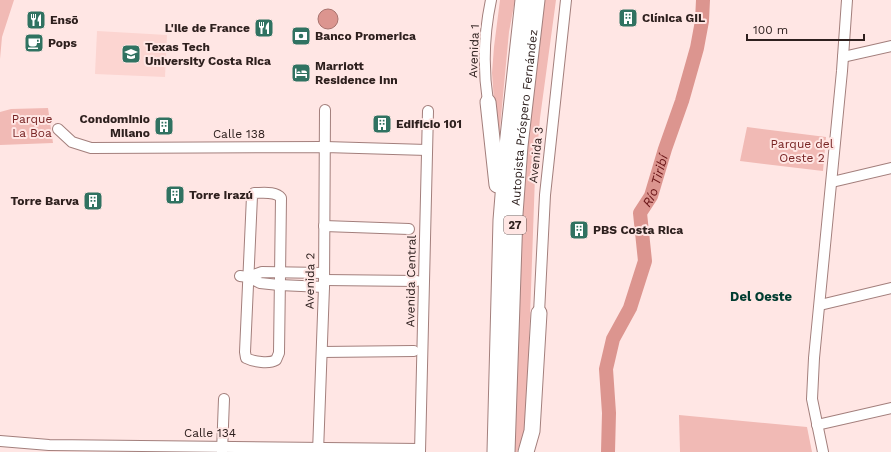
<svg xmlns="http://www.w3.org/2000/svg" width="891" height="452" font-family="'Work Sans',sans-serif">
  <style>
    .built { fill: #fcd5d1 }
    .green { fill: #f1bab5 }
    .water { fill: #dc958f; stroke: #a8726d }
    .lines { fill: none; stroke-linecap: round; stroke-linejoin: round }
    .river { stroke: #dc958f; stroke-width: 14 }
    .minor-casing { stroke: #a37f7c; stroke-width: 12 }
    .highway-casing { stroke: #a37f7c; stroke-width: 17 }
    .minor { stroke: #fff; stroke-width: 10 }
    .highway { stroke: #fff; stroke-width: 15 }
    .labels { text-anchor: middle; stroke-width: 4; stroke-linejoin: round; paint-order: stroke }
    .shield { fill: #ffe6e4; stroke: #6d5b59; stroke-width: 1 }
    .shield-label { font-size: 11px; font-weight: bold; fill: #2e201e }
    .poi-label { font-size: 12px; font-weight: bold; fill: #2e201e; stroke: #ffe6e4; text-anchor: start }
    .street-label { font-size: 12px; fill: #2e201e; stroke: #ffe6e4 }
    .park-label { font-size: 12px; fill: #772323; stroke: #ffe6e4 }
    .water-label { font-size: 13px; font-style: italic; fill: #691517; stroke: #ffe6e4 }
    .neighbourhood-label { font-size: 13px; font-weight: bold; fill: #003c30; stroke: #ffe6e4 }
  </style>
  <rect width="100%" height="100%" fill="#ffe6e4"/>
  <path class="built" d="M97 31 167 35 165 77 95 74Z"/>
  <g class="green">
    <path d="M0 0H14L2 37 0 59Z"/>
    <path d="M500 0H515L509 32 499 138 496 127 492 73 494 47Z"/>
    <path d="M541 0H556L540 118 535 176 529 345 532 357 524 433 517 452H514L520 175Z"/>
    <path d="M48 108 53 143 0 145V112L11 109Z"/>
    <path d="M747 127 826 137 823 171 740 161Z"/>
    <path d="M679 415 807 427 812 452H680Z"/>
  </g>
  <circle class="water" cx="328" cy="19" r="10"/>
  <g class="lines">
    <path class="river" id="s1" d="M608 452 609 413 606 369 613 339 630 308 645 261 640 213 651 196 665 149 682 101 697 48 702 21 703 0"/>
    <defs>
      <g id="minor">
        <path d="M843 57 891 46"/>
        <path d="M488 102C483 69 484 33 491 0"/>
        <path d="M58 129 72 142 91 148 325 147 427 150"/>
        <path d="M832 182 891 168"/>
        <path d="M254 193C263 193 276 191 281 198L279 353 276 360C269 364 254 362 246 358L245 352 252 196Z"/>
        <path d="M324 226 409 229"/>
        <path d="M240 276 248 277 262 272 324 273"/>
        <path d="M248 277 260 283 279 285 324 287"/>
        <path d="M324 280 417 281"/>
        <path d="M820 305 891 288"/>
        <path d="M539 313 545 195 566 0"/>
        <path d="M322 352 414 351"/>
        <path d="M817 425 891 408"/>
        <path d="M0 441 49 445 420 449"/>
        <path d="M222 452 224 399"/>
        <path d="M318 452 324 287 325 110"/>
        <path d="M420 452 428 111"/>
        <path d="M823 452 812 399 814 358 842 71 847 0"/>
      </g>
      <g id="highway">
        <path d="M488 102 497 185"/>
        <path d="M495 452 501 220 507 146 523 0"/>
        <path id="s2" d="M507 452 515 214 520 146 537 0"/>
        <path d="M526 452 532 431 539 313"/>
      </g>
    </defs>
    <use href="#minor" class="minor-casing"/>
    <use href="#highway" class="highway-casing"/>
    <use href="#minor" class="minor"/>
    <use href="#highway" class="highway"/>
  </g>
  <defs>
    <symbol id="building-square" viewBox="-11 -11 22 22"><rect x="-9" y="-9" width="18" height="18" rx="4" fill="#307261" stroke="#ffe6e4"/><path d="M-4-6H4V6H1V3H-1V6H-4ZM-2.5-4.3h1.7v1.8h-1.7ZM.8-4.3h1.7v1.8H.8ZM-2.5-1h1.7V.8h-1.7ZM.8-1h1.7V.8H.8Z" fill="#fff"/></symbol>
    <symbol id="restaurant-square" viewBox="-11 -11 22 22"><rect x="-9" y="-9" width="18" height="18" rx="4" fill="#307261" stroke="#ffe6e4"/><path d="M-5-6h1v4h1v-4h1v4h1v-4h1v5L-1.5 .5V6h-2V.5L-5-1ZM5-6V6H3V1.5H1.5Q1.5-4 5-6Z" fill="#fff"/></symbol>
    <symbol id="bank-square" viewBox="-11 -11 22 22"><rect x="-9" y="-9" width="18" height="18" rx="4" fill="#307261" stroke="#ffe6e4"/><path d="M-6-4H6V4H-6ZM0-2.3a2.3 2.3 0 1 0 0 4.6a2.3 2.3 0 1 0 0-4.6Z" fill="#fff"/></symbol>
    <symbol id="cafe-square" viewBox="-11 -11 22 22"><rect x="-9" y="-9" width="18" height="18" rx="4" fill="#307261" stroke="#ffe6e4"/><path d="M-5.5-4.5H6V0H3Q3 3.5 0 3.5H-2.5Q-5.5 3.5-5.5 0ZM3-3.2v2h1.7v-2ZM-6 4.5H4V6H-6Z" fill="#fff"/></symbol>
    <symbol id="university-square" viewBox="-11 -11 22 22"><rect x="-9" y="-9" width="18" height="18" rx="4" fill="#307261" stroke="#ffe6e4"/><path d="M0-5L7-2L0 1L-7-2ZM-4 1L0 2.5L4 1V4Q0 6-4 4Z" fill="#fff"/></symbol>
    <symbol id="hotel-square" viewBox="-11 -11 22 22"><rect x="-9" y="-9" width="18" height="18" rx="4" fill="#307261" stroke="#ffe6e4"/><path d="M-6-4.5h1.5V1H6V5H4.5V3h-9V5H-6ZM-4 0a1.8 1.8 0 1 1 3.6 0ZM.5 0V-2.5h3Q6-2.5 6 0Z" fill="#fff"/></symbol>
  </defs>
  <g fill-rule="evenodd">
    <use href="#building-square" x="617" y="7" width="22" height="22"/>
    <use href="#restaurant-square" x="25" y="9" width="22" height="22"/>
    <use href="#restaurant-square" x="253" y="17" width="22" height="22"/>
    <use href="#bank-square" x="290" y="25" width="22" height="22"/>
    <use href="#cafe-square" x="23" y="32" width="22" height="22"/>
    <use href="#university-square" x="120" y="43" width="22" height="22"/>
    <use href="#hotel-square" x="290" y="62" width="22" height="22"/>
    <use href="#building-square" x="371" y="113" width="22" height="22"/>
    <use href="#building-square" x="153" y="115" width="22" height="22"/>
    <use href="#building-square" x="164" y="184" width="22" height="22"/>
    <use href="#building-square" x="82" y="190" width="22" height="22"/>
    <use href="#building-square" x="568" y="219" width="22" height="22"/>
  </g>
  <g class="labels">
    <rect class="shield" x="504" y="216" width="22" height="18" rx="3"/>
    <g class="shield-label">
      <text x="515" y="229">27</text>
    </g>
    <g class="poi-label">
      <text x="642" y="22">Clínica GIL</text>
      <text x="50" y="24">Ensō</text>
      <text x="250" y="32" text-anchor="end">L'ile de France</text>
      <text x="315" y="40">Banco Promerica</text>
      <text x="48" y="47">Pops</text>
      <text x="145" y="51">Texas Tech<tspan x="145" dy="14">University Costa Rica</tspan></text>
      <text x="315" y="70">Marriott<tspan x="315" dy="14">Residence Inn</tspan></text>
      <text x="150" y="123" text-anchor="end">Condominio<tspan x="150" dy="14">Milano</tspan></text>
      <text x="396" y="128">Edificio 101</text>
      <text x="189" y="199">Torre Irazú</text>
      <text x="79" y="205" text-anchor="end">Torre Barva</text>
      <text x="593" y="234">PBS Costa Rica</text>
    </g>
    <g class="street-label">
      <text transform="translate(474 51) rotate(-88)" y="4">Avenida 1</text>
      <text dy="4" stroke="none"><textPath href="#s2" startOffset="335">Autopista Próspero Fernández</textPath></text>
      <text x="239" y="138">Calle 138</text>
      <text transform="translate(536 155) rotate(-84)" y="4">Avenida 3</text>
      <text transform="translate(310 281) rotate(-89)" y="4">Avenida 2</text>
      <text transform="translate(411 281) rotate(-89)" y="4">Avenida Central</text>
      <text x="210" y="437">Calle 134</text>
    </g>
    <g class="park-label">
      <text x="32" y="123">Parque<tspan x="32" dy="14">La Boa</tspan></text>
      <text x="802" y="148">Parque del<tspan x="802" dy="14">Oeste 2</tspan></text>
    </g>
    <g class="water-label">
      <text dy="5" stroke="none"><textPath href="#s1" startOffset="283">Río Tiribí</textPath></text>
    </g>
    <g class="neighbourhood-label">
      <text x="761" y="301">Del Oeste</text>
    </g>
  </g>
  <path d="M747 34v6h117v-6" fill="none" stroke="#2e201e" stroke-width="2"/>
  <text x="753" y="34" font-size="12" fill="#2e201e" stroke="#ffe6e4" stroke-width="3" paint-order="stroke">100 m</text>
</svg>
